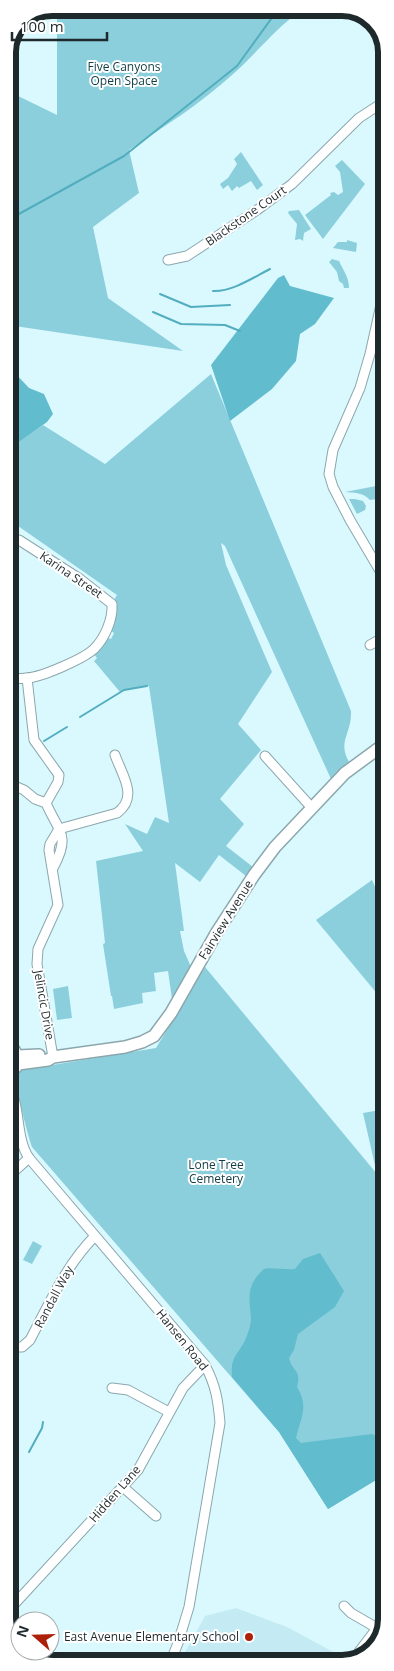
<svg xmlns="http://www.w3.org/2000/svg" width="394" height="1671" font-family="'Open Sans',sans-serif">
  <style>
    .built { fill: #c4ebf3 }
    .green { fill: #8bcfdd }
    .forest { fill: #61bcce }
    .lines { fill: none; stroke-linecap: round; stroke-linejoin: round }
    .stream { stroke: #52aebf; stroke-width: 2 }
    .minor-casing { stroke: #8ba7ad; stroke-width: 11 }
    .major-casing { stroke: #8ba7ad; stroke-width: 14 }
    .minor { stroke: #fff; stroke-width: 9 }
    .major { stroke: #fff; stroke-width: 11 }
    .poi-dot { fill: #ae1f07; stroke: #fff; stroke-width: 2 }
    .labels { text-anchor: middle; stroke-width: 4; stroke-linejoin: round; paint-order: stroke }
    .park-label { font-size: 12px; fill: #123d45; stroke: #fff }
    .street-label { font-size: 12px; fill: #1e292c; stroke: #fff }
    .poi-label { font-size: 12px; fill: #1e292c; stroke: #fff; text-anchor: end }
    .rim { fill: none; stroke: #1e292c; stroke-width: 6 }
  </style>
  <rect width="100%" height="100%" fill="#daf9ff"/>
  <path class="built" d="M236 1608 287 1627 352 1662 179 1663 205 1616Z"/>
  <g class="green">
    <path d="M57 8H305C277 26 257 53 232 75 200 104 165 126 129 150L139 193 93 227 108 298 183 351 8 325V91L57 115Z"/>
    <path d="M241 152 263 185 257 190 251 181 239 188 237 186 232 191 228 185 223 189 220 184 228 178 237 164 234 159Z"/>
    <path d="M342 160 365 184 323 239 305 215 331 195 330 193 334 192 338 195 343 192 340 172 335 166Z"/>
    <path d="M299 210 311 229 304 233 303 241 300 239 295 240 297 224 288 213 289 211Z"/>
    <path d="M347 240 357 243 356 252 333 248 338 242H347Z"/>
    <path d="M332 259 339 261C344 272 349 277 349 288H344L343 284 339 281 337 272 329 262Z"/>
    <path d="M211 374 351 711C352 734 337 741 349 762L331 779 229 555 225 546 221 543 226 565 272 672 238 724 261 750 220 799 244 824 226 846 253 867 246 876 219 855 200 882 175 863 184 931H180L184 951 191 967 172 999 168 971 154 973 156 991 142 993 143 1003 114 1009 112 996H111L103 944 105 943 96 861 143 851 125 824 147 834 155 817 169 823 149 686 124 690 120 692 94 661 97 658 93 653 107 638 111 639 114 633 111 631 116 611 115 598 117 595 8 519V449L43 425 105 464Z"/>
    <path d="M376 486 378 493 376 494 377 499 370 500C363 492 354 493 345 492Z"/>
    <path d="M349 499H355L363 501 366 506 365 510 357 514Z"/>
    <path d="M372 880 386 912V999L384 1002 316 920Z"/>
    <path d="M205 967 377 1174 363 1113 386 1109V1474L328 1509 279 1432 32 1147C28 1135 14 1085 17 1074 18 1070 18 1070 21 1068L28 1069 156 1048Z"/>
    <path d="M68 986 72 1018 57 1020 53 989Z"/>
    <path d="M33 1241 42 1246 32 1264 23 1260Z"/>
  </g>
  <g class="forest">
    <path d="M284 275 290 286 334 298 315 324 300 334 296 361 272 389 230 421 211 365 278 278Z"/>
    <path d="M8 329 13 343 14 372 29 388 44 394 53 414 47 422 9 449Z"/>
    <path d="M320 1253 344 1291 335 1307 298 1334 294 1350 289 1358C292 1372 302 1369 297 1387 309 1407 301 1417 296 1438L301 1443 372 1434 386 1441V1474L328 1509 279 1432 232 1377C230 1355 239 1355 246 1338 248 1333 251 1325 251 1319 250 1303 246 1289 258 1275 259 1274 263 1270 264 1269 269 1267 286 1270 295 1269L303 1259Z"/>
  </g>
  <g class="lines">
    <g class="stream">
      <path d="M8 220 124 156 237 66 279 8"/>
      <path d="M213 291C232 292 254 277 270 269"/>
      <path d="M160 294 191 307 230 305"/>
      <path d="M153 312 181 324 225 325 240 331"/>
      <path d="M80 717 124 690 147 686"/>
      <path d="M44 741 67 727"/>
      <path d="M29 1452 42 1428 43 1422"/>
    </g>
    <defs>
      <g id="minor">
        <path d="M168 260 187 256 257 210 292 184 359 118 379 105 386 104"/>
        <path d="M386 282 370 354 360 388 333 450 329 474 333 487 350 520 386 581"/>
        <path d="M370 645 386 636"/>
        <path d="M8 678C14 678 21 679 27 678 42 677 83 659 94 649 105 638 113 619 112 604L80 579 19 540 9 541"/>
        <path d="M27 678 34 740 59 775 58 782 46 803"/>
        <path d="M265 756 312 808"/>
        <path d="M8 783 24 790 35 799 46 803C59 833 71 835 53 868"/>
        <path d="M59 829 117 813C139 797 122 775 115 755"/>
        <path d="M8 1034 9 1047"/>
        <path d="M53 1057 37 964 38 949 58 905 49 850 50 844 59 829"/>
        <path d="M8 1086C21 1103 15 1138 29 1158L205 1365C216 1386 218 1400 220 1423L189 1607 178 1643 170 1663"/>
        <path d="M8 1177 29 1158"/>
        <path d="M8 1347H22L30 1340C49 1304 66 1265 95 1236"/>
        <path d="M112 1388 128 1390 169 1412"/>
        <path d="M8 1446 12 1438 13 1432"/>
        <path d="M123 1487 156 1516"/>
        <path d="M344 1606 351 1613 377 1628"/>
        <path d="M8 1611 138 1470 183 1388 205 1365"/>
        <path d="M355 1657 377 1628 386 1609"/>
      </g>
      <g id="major">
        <path d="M8 1047 14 1050 18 1058 16 1067 8 1072"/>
        <path d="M18 1056 39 1055"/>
        <path d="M18 1064 48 1060 53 1057 125 1047 142 1042 154 1036 171 1013 217 932 254 875 275 847 345 773 386 743"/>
      </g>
    </defs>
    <use href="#minor" class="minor-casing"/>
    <use href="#major" class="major-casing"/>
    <use href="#minor" class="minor"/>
    <use href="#major" class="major"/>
  </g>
  <circle class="poi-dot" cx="249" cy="1637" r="5"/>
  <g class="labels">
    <g class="park-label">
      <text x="124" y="71">Five Canyons<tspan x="124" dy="14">Open Space</tspan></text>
      <text x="216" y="1169">Lone Tree<tspan x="216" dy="14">Cemetery</tspan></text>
    </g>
    <g class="street-label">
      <text transform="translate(246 216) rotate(-35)" y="4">Blackstone Court</text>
      <text transform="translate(71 575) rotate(34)" y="4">Karina Street</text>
      <text transform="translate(226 920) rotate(-58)" y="4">Fairview Avenue</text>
      <text transform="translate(44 1005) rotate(80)" y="4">Jelincic Drive</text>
      <text transform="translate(54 1297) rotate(-62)" y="4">Randall Way</text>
      <text transform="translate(182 1340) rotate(51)" y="4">Hansen Road</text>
      <text transform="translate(115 1494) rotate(-49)" y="4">Hidden Lane</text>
    </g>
    <g class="poi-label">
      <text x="239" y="1641">East Avenue Elementary School</text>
    </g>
  </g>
  <path d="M0 0H394V1671H0ZM52 16H342A36 36 0 0 1 378 52V1619A36 36 0 0 1 342 1655H52A36 36 0 0 1 16 1619V52A36 36 0 0 1 52 16Z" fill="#fff" fill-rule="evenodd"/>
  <path class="rim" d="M52 16H342A36 36 0 0 1 378 52V1619A36 36 0 0 1 342 1655H52A36 36 0 0 1 16 1619V52A36 36 0 0 1 52 16Z"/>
  <g transform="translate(35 1636) rotate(290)"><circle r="24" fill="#ffffff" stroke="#a5a9ab"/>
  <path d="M0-4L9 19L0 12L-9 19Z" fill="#ae1f07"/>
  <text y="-8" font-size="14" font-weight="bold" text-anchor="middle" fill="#1e292c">N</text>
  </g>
  <path d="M12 32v8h95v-8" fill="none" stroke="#1e292c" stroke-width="2.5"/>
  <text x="20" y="32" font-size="15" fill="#1e292c" stroke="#ffffff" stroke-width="4" paint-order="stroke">100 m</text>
</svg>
